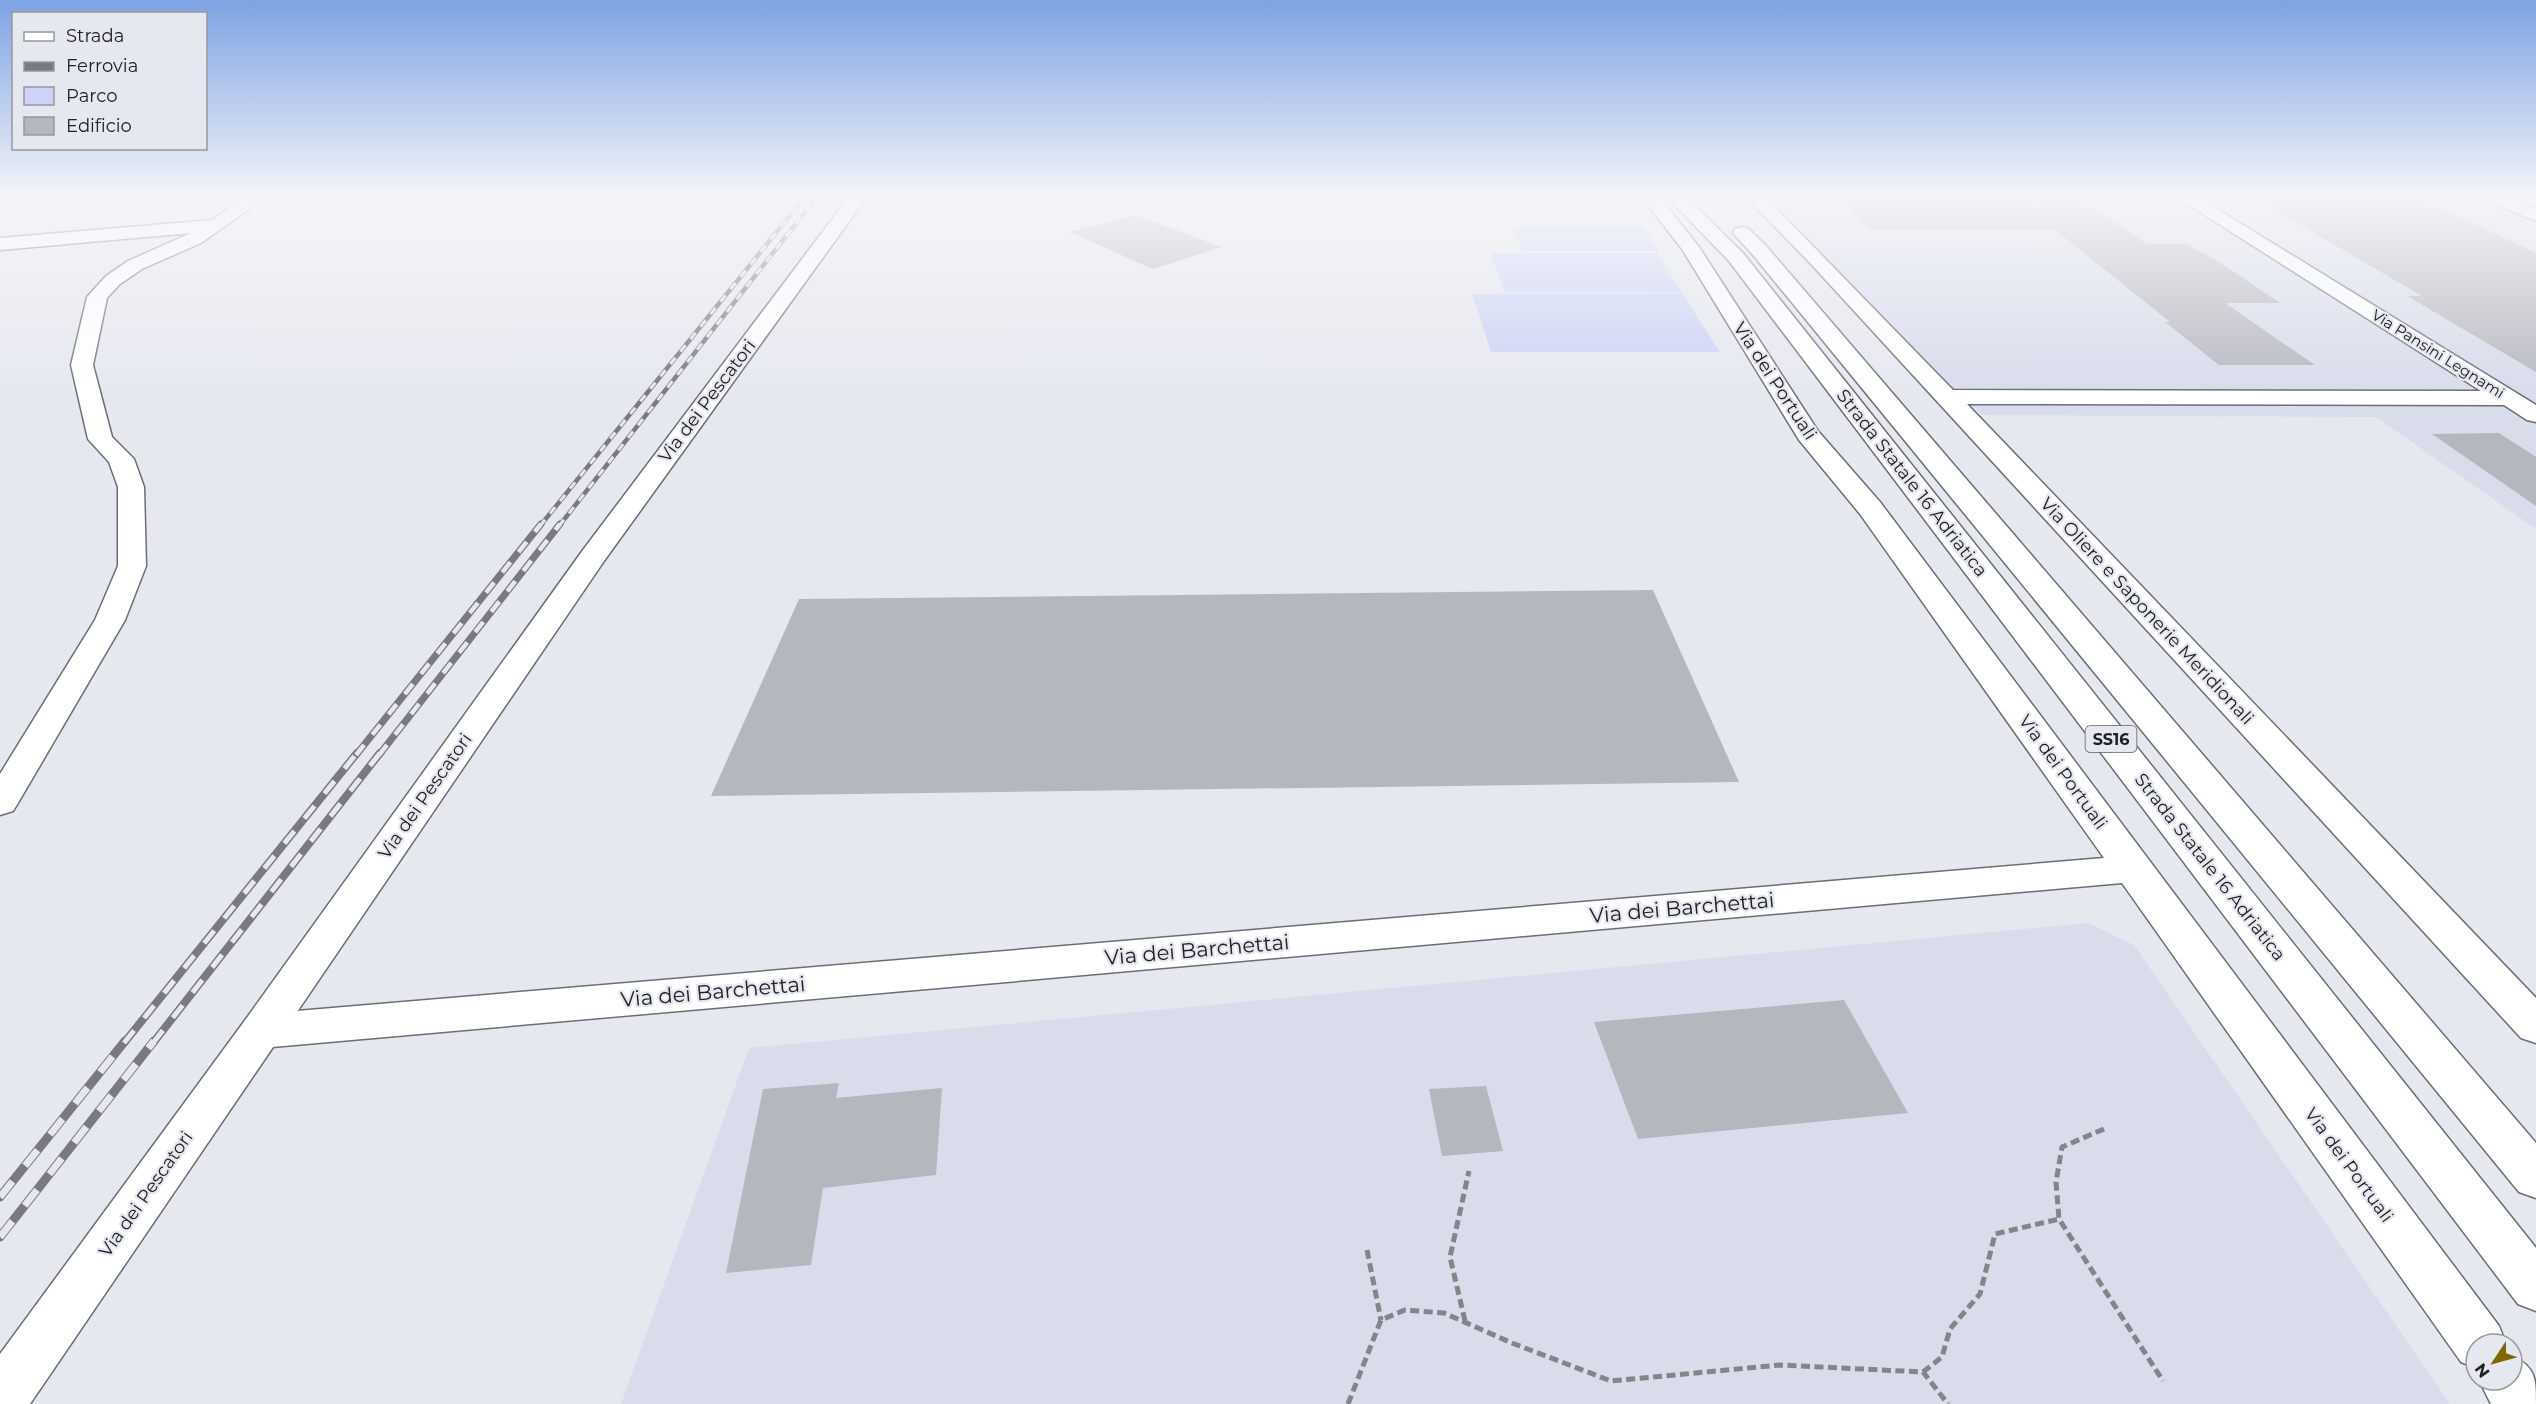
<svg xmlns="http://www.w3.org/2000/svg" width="2536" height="1404" font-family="Montserrat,sans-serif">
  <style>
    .built { fill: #d8dceb }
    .green { fill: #ccd3f6 }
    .building { fill: #b5b7bf }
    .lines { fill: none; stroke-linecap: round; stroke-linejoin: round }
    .minor-casing { stroke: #6c6d75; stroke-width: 3 }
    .tertiary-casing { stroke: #6c6d75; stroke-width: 3 }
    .trunk-casing { stroke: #6c6d75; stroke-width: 3 }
    .path { stroke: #83858a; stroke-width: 5; stroke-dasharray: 9 4.5; stroke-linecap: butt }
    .minor { fill: #fff; fill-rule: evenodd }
    .tertiary { fill: #fff; fill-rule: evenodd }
    .trunk { fill: #fff; fill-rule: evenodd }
    .rail-far3-casing { stroke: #797a7f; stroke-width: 4.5 }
    .rail-far2-casing { stroke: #797a7f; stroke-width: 7 }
    .rail-far1-casing { stroke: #797a7f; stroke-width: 8 }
    .rail-casing { stroke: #797a7f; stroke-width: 9 }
    .rail-far3 { stroke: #e6e8f0; stroke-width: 3; stroke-dasharray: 8; stroke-linecap: butt }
    .rail-far2 { stroke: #e6e8f0; stroke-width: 4.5; stroke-dasharray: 13; stroke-linecap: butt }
    .rail-far1 { stroke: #e6e8f0; stroke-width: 5; stroke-dasharray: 16; stroke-linecap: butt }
    .rail { stroke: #e6e8f0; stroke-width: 7; stroke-dasharray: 20; stroke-linecap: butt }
    .labels { text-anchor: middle; stroke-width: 4.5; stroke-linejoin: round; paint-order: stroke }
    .far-street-label { font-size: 15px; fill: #202124; stroke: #e6e8f0 }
    .shield { fill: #e6e8f0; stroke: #5b5d61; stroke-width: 1.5 }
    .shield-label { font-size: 16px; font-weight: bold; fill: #202124 }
    .street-label { font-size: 18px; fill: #202124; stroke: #e6e8f0 }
    .near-street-label { font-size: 21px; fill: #202124; stroke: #e6e8f0 }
  </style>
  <rect width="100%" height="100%" fill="#e6e8f0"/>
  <g class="built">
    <path d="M1742 198H2536V529L2376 417 1982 415Z"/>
    <path d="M2088 923 2134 945 2450 1404H621L749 1048Z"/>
  </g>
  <g class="green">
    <path d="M1512 226H1643L1659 251H1522Z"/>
    <path d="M1490 253H1657L1682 292H1505Z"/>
    <path d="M1682 293 1720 352H1491L1472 294Z"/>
  </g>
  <g class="building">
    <path d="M1838 198H2078L2147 244H2188L2227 267 2280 303H2225L2315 365H2219L2165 322H2170L2054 229H1869Z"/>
    <path d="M2254 198H2421L2536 253V372L2407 296H2422Z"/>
    <path d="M1136 215 1222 247 1153 269 1070 232Z"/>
    <path d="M2499 433 2536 457V506L2432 434Z"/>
    <path d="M1653 590 1739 782 711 796 799 599Z"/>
    <path d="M1844 1000 1908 1113 1638 1139 1594 1022Z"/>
    <path d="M839 1083 836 1098 942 1088 936 1175 823 1188 811 1265 726 1273 763 1089Z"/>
    <path d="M1486 1086 1503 1151 1442 1156 1429 1089Z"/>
  </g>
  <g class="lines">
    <defs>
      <g id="minor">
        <path d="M244 198H265L201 243 142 269 120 284 107 298 93 365 112 437 134 459 144 487 146 566 125 620 18 803 13 811 0 815V774L95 620 118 566V487L109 462 88 439 71 365 87 297 106 276 128 261 191 233 0 250V238L212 220Z"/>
        <path d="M1642 198H1660L1699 247 1818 431 1880 502 2499 1326 2506 1344H2476V1368L2461 1362 2122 883 261 1048 246 1043 239 1031 246 1019 261 1014 2104 858 1860 514 1799 440 1682 249Z"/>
        <path d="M1747 198H1766L1953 390 2481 391 2178 198H2199L2536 405V422L2527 420 2504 405 1967 404 2536 998V1043L2521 1038 1811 264Z"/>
        <path d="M2512 1356C2536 1367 2536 1379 2536 1404H2491L2479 1380H2512Z"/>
      </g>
      <g id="tertiary">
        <path d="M848 198H866L604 561 30 1404H0V1354L246 1019 583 550Z"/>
        <path d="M2487 198H2510L2536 209V221L2490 202Z"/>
      </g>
      <g id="trunk">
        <path d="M1668 198H1687L1743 253 2536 1248V1311L2518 1304 1729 261Z"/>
        <path d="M1742 227 1749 229 1767 247 2536 1143V1198L2519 1192 1753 255 1733 233 1735 229Z"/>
      </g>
    </defs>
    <use href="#minor" class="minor-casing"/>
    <use href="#tertiary" class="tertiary-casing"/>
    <use href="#trunk" class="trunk-casing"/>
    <g class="path">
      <path d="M2104 1129 2062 1147 2056 1182 2059 1219 2163 1381"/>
      <path d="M1367 1250 1381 1320"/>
      <path d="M1465 1321 1450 1257 1469 1171"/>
      <path d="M1923 1372 1942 1357 1950 1329 1980 1294 1995 1234 2059 1219"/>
      <path d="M1348 1404 1381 1320 1405 1310 1444 1313 1512 1343 1611 1381 1780 1365 1923 1372 1948 1404"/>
    </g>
    <use href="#minor" class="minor"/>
    <use href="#tertiary" class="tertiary"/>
    <use href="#trunk" class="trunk"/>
    <defs>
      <g id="rail-far3">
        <path d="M540 526 804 198"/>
        <path d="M559 526 816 198"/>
      </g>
      <g id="rail-far2">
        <path d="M356 755 541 524"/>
        <path d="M379 755 560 524"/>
      </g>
      <g id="rail-far1">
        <path d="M124 1043 357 753"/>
        <path d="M153 1043 380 753"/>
      </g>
      <g id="rail">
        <path d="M0 1197 125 1041"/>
        <path d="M0 1237 154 1041"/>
      </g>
    </defs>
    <use href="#rail-far3" class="rail-far3-casing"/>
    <use href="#rail-far2" class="rail-far2-casing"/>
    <use href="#rail-far1" class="rail-far1-casing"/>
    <use href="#rail" class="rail-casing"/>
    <use href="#rail-far3" class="rail-far3"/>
    <use href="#rail-far2" class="rail-far2"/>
    <use href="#rail-far1" class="rail-far1"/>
    <use href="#rail" class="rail"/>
  </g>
  <linearGradient id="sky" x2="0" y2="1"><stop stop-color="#7da3e3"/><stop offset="0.5" stop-color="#f4f5f8"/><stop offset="1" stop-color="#f4f5f8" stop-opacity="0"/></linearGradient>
  <rect width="2536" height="395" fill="url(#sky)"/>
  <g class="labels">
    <g class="far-street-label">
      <text transform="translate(2438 354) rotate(32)" y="5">Via Pansini Legnami</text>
    </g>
    <rect class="shield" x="2085.5" y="726" width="51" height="26" rx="4.5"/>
    <g class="shield-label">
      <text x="2111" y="745">SS16</text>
    </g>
    <g class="street-label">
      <text transform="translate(1775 381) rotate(57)" y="6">Via dei Portuali</text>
      <text transform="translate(707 401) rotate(-53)" y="6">Via dei Pescatori</text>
      <text transform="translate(1912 483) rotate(52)" y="6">Strada Statale 16 Adriatica</text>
      <text transform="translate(2147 611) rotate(47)" y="6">Via Oliere e Saponerie Meridionali</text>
      <text transform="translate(2063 772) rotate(54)" y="6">Via dei Portuali</text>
      <text transform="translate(425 796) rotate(-55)" y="6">Via dei Pescatori</text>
      <text transform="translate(2210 867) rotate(52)" y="6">Strada Statale 16 Adriatica</text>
      <text transform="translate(2349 1165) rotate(54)" y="6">Via dei Portuali</text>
      <text transform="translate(146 1194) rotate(-55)" y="6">Via dei Pescatori</text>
    </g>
    <g class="near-street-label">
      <text transform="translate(1682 908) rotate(-5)" y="7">Via dei Barchettai</text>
      <text transform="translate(1197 950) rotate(-5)" y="7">Via dei Barchettai</text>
      <text transform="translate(713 992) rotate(-5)" y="7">Via dei Barchettai</text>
    </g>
  </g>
  <rect x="12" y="12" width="195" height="138" fill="#e6e8f0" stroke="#97989e" stroke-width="1.5"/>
  <rect x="24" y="32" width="30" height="9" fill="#ffffff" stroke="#97989e" stroke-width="1.5"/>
  <text x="66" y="42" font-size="18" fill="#202124">Strada</text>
  <rect x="24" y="62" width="30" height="9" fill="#797a7f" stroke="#97989e" stroke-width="1.5"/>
  <text x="66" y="72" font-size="18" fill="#202124">Ferrovia</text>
  <rect x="24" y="87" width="30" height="18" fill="#ccd3f6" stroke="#97989e" stroke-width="1.5"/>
  <text x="66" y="102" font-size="18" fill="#202124">Parco</text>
  <rect x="24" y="117" width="30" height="18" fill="#b5b7bf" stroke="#97989e" stroke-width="1.5"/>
  <text x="66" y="132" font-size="18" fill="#202124">Edificio</text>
  <g transform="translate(2494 1362) rotate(234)"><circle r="28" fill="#e6e8f0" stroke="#97989e" stroke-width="1.5"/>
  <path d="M0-4.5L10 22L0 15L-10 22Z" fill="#7d6900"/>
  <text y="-9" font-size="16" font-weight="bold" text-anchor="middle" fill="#202124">N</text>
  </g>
</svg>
